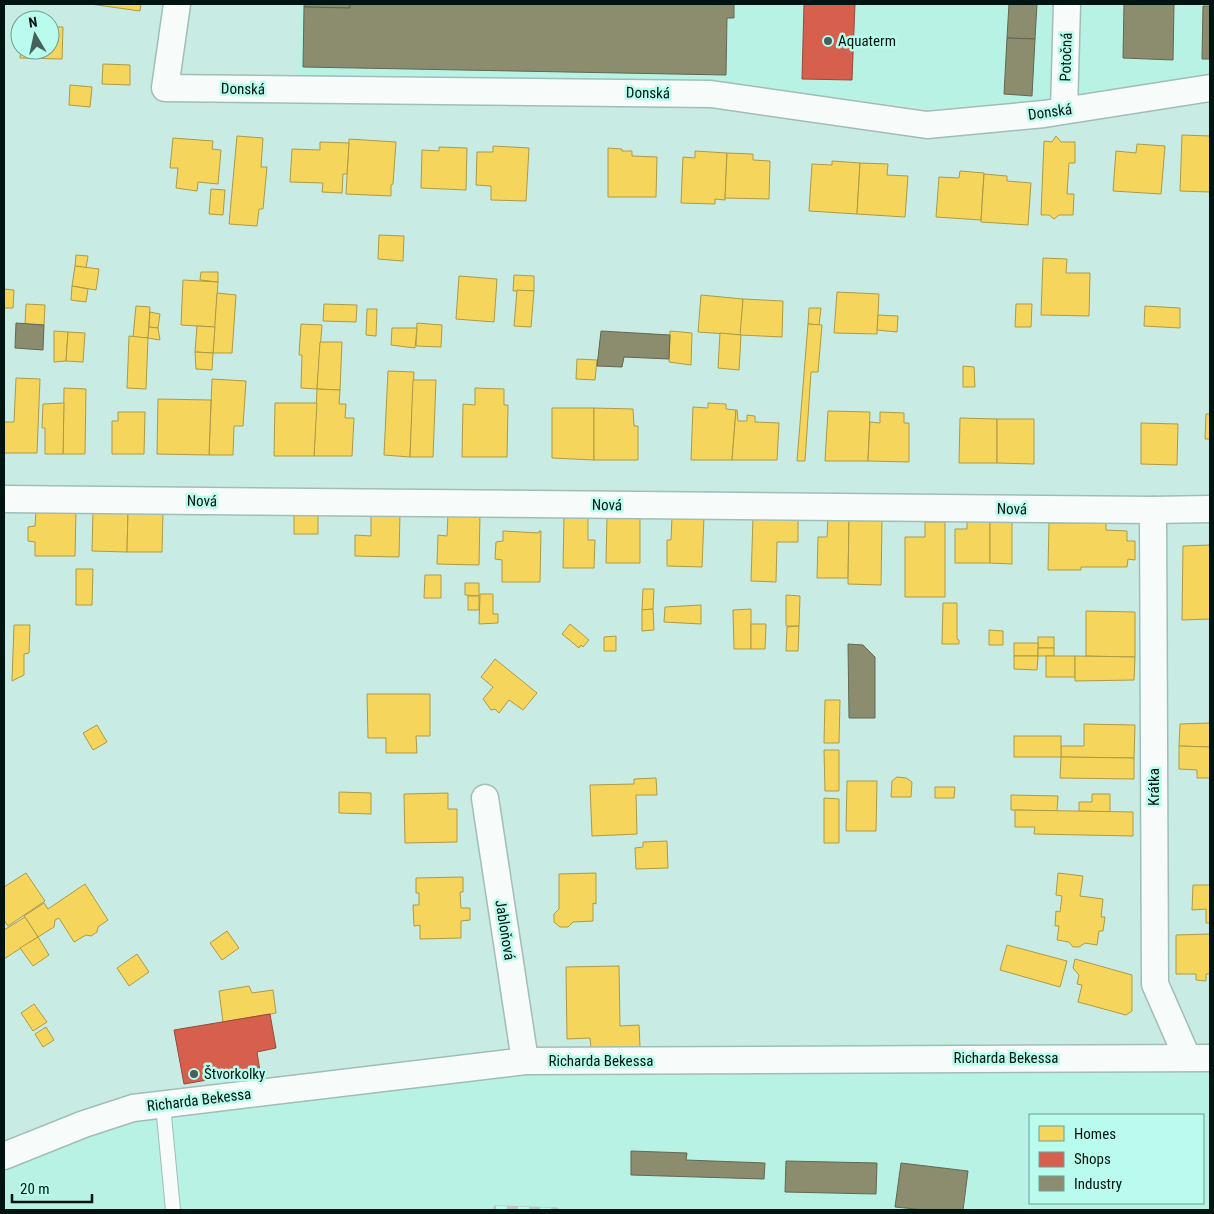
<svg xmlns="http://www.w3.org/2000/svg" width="1214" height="1214" font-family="'Roboto Condensed',sans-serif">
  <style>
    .built { fill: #b8f2e5; fill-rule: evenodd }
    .homes { fill: #f6d55c; stroke: #ac9b46 }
    .shops { fill: #d6604d; stroke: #964a3b }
    .industry { fill: #8c8c6e; stroke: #626852 }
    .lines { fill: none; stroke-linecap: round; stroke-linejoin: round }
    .lane-casing { stroke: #a0bdb6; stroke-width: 16 }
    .street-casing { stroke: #a0bdb6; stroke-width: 29 }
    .lane { stroke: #f7fcfb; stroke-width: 14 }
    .street { stroke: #f7fcfb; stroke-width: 26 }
    .rail-casing { stroke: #bdc7c5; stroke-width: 5.5 }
    .rail { stroke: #b9fbec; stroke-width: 4; stroke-dasharray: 11; stroke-linecap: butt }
    .poi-dot { fill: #46605b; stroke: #b9fbec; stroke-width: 2 }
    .labels { text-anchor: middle; stroke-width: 5; stroke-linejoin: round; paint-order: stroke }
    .poi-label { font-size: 15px; fill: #001511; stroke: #b9fbec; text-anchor: start }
    .street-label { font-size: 15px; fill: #001511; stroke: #b9fbec }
  </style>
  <rect width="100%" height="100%" fill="#c8ece4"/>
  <g class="built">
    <path d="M301 4H1210V77L1036 102 929 108 740 86 297 81Z"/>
    <path d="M866 1043 1210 1048V1210H4V1153L101 1108 487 1055ZM1030 1115H1203V1203H1030Z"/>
  </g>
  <g class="homes">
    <path d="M90 4H141L140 11Z"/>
    <path d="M50 27H63L62 59 20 58 21 50H50Z"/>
    <path d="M103 64 130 65V85L102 84Z"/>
    <path d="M70 85 92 87 90 107 69 105Z"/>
    <path d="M1182 135 1210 136V192L1180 191Z"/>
    <path d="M237 136 263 138 261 167H267L263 209H259L257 226 229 224Z"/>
    <path d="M1056 136 1061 142H1075V163H1069L1067 194H1074L1073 215H1059L1054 219 1049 215H1041L1044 141 1052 142Z"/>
    <path d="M173 138 213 141 212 149 221 150 218 184 198 182 197 191 176 188 178 168H170Z"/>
    <path d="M349 139 396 142 393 184 391 185V196L346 194Z"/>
    <path d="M320 142 349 143 347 174H343L342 193 322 192 323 183 290 182 292 149 320 150Z"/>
    <path d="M1137 144 1165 146 1161 194 1113 191 1116 151 1136 153Z"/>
    <path d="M493 146 529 148 526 201 491 200V186L476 185 477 152H493Z"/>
    <path d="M439 147 467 148 466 190 421 188 422 150 439 151Z"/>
    <path d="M608 148 622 149V151H632V156L657 157 656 197H608Z"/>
    <path d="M695 151 727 153 725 200 715 199V204L681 203 683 157 695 158Z"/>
    <path d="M727 153 753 154V160L770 161 769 199 725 198Z"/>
    <path d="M832 161 860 163 857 214 809 211 812 164 832 165Z"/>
    <path d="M860 163 888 164 887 175 908 176 905 217 857 214Z"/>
    <path d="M960 171 984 173 981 220 936 217 939 177 959 178Z"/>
    <path d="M984 174 1007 176V181L1031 183 1028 225 981 222Z"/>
    <path d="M211 189 225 190 223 215 209 214Z"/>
    <path d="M379 235 404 236 403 261 378 259Z"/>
    <path d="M76 255 88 256 86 268 75 266Z"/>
    <path d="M1043 258 1067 259 1066 273H1090L1089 316 1041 315Z"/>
    <path d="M75 266 99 269 96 290 72 286Z"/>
    <path d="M201 272H218V282L200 280Z"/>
    <path d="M514 275 534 276V291H513Z"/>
    <path d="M459 276 497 279 494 322 456 319Z"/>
    <path d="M183 280 218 282 215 327 181 325Z"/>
    <path d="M72 286 88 289 86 302 71 300Z"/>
    <path d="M4 289 14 290 13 308H4Z"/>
    <path d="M517 290 534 291 531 327 514 326Z"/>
    <path d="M837 292 879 294 877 334 834 333Z"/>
    <path d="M217 293 236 295 232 353H213Z"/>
    <path d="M701 295 743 299 741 335 698 332Z"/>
    <path d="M743 299 783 301 782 337 740 335Z"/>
    <path d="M26 304 45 305 44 325 25 324Z"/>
    <path d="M324 304 357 305 356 322 323 321Z"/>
    <path d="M1016 304H1032L1031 327H1015Z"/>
    <path d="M136 306 150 307 148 338 133 337Z"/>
    <path d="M1145 306 1180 308V328L1144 326Z"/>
    <path d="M809 308H821L819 325 808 324Z"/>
    <path d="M367 309H377L376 336 366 335Z"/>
    <path d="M150 312 160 314 158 328 149 327Z"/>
    <path d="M878 315 898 316 897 332 877 330Z"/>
    <path d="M417 323 442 325 441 347 416 346Z"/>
    <path d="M301 324 322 325 317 389 301 388 302 355H299Z"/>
    <path d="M808 324 822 325 818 372H811L805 461H797Z"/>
    <path d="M197 326 215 327 213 353 195 352Z"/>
    <path d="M149 327 158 328 160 340 148 338Z"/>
    <path d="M392 328H417L415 348 391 345Z"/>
    <path d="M54 331 68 332 66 361 54 362Z"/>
    <path d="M670 331 692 333 691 365 669 362Z"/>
    <path d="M68 332 85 333 83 362 66 361Z"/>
    <path d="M720 333 741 335 739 370 718 368Z"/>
    <path d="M129 336 148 338 146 389 127 388Z"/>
    <path d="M320 342H342L340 390 317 389Z"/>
    <path d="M195 352 213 353 212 370 196 369Z"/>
    <path d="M577 359 597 360 595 380 576 379Z"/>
    <path d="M963 366 974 367 975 387H963Z"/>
    <path d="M388 371 414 372 410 457 384 455Z"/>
    <path d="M16 378 40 379 37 453H4V422H14Z"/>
    <path d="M212 379 246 381 243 426H234L233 455H209Z"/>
    <path d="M413 380H436L433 457H410Z"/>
    <path d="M64 388 86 389 85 454H63Z"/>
    <path d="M475 388 504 389V405H508L507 457H462L463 404 475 405Z"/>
    <path d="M317 389 340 390 339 404H346L345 418H354L352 456H314Z"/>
    <path d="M158 399 211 400 209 455 157 454Z"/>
    <path d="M64 403 63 454H45V428H42L43 404Z"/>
    <path d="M275 403H317L314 456H274Z"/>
    <path d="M708 403 726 404V409L736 410 732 460H691L693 407 708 408Z"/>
    <path d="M552 408H594V460L552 458Z"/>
    <path d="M594 408 633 409 634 426H638V460H594Z"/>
    <path d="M736 410H737L738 421H747V415L755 416V422L779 423 777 460H732Z"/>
    <path d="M828 411 870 412 868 461H825Z"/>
    <path d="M118 412H145L144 454H112V421H118Z"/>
    <path d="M880 412 904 413V423H909V462L868 461 870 422 880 423Z"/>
    <path d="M1206 414H1210V439H1205Z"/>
    <path d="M960 418 997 419V463H959Z"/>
    <path d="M997 419H1034V464L997 463Z"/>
    <path d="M1141 423 1178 424 1177 465 1141 464Z"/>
    <path d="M36 510H76L75 556H35V542L28 541V527L35 526Z"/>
    <path d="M93 510 128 511 127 552 92 551Z"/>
    <path d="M128 511 163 512 162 552H127Z"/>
    <rect x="294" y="513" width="24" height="21"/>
    <path d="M371 513H400L399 557 355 556V535L371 536Z"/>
    <path d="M448 514H480L479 565 437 564 438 535 447 536Z"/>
    <path d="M564 515 588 516V540H595L594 568H563Z"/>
    <path d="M607 516 640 517V563H606Z"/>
    <path d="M672 516 704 517 702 567 667 566V540H671Z"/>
    <path d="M753 517 798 518V542H777L776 582 751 581Z"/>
    <path d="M828 518 849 519 848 578H817L818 537H827Z"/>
    <path d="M849 519H882L881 585 848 584Z"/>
    <path d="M967 519H990V563H955V529H967Z"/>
    <path d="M990 519H1012V564L990 563Z"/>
    <path d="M925 522H945V597H905V537H925Z"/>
    <path d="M1049 523H1106V530L1127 531V541H1135V560L1128 559 1127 567H1081V570H1048Z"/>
    <path d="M503 531 539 533V531H541L540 582H502V560L495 559 496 542 503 541Z"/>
    <path d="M1210 545V619L1182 620 1183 546Z"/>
    <path d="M76 569H93L92 605H76Z"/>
    <path d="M425 575H441V598H424Z"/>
    <path d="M465 583H479V596L465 595Z"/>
    <path d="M643 589H654L653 609 642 610Z"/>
    <path d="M480 594H493V614H498V623L479 624Z"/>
    <path d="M786 595 800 596 799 626H786Z"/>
    <rect x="468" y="596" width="11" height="14"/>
    <path d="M943 603H957V639L959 640V644H942Z"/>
    <path d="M701 605V624L664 622 665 607Z"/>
    <path d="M653 609 654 630 642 631V610Z"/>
    <path d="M751 609V649H734L733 610Z"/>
    <path d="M1086 611 1135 612V657L1086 656Z"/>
    <path d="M570 624 589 640 583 647 581 645 579 648 562 634Z"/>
    <path d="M751 624H766L765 649H751Z"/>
    <path d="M14 625H30L29 653 24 654V675L12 681Z"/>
    <path d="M799 626 798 651H786L787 627Z"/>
    <path d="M989 630 1003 631V645H989Z"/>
    <path d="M616 636V651H604V637Z"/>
    <rect x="1038" y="637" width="16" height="11"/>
    <rect x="1014" y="643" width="24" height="13"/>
    <rect x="1038" y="648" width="16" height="8"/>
    <path d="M1014 656H1038L1037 670 1014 669Z"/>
    <rect x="1046" y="656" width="29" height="21"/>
    <path d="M1075 656 1135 657 1134 680 1075 681Z"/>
    <path d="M495 659 537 693 523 710 509 700 499 713 495 709 491 710 483 699 493 687 481 677Z"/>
    <path d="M367 694H430V736H416L417 753H386V738H368Z"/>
    <path d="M825 700H840L839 743H824Z"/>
    <path d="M1210 723V747L1179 746 1180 724Z"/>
    <path d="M1084 724 1135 725 1134 758 1061 757V746H1084Z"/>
    <path d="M97 725 107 742 93 750 83 733Z"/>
    <rect x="1014" y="736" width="47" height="21"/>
    <path d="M1179 746 1210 747V778H1197V770L1179 769Z"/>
    <path d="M824 750H839V791H825Z"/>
    <path d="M1061 757 1134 758V779L1060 778Z"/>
    <path d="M897 777 906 778 912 782 911 797H891L892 781Z"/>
    <path d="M656 778 657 795H636L637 834 592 836 590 785 634 784V779Z"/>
    <path d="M847 781H877L876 831H846Z"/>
    <path d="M935 787H955L954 798H935Z"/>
    <path d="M339 792 371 793V814L339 813Z"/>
    <path d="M448 793V809H457V842L405 843 404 794Z"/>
    <path d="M1092 794H1110V812L1079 811V802H1092Z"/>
    <path d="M1011 795 1058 796 1057 811 1011 810Z"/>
    <path d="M824 798 839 799V843H824Z"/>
    <path d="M1015 810 1133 812V836L1034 834 1035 827H1015Z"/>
    <path d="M667 841 668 868 636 869 635 848 643 847V842Z"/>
    <path d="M26 873 45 901 8 926 4 920V887Z"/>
    <path d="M596 873V904L593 903V921L573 922 568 927H560L554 922V914L559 909V874Z"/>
    <path d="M1058 873 1083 876 1080 896 1103 899 1101 917H1105L1103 931H1099L1097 945 1085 943 1079 947H1073L1069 942 1057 940 1059 926H1055L1056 911 1060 912 1062 896 1056 895Z"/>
    <path d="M463 877V892H460L461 908H470V920L461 921V938L420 939V925L414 926 413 905H419V893H416V878Z"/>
    <path d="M85 884 108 920 98 927 97 932 91 936 86 935 74 942 59 918 55 920 54 927 38 937 24 916 44 903 48 909Z"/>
    <path d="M1193 885H1210V923H1206V909L1192 910Z"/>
    <path d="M25 917 38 937 4 959V930Z"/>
    <path d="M227 931 239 948 222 960 210 943Z"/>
    <path d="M1210 934V974H1206V981L1196 980V974H1176V935Z"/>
    <path d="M38 937 49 955 33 966 20 948Z"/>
    <path d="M1007 945 1067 961 1060 987 1000 970Z"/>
    <path d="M137 954 149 972 129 986 117 968Z"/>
    <path d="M1075 959 1132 975V1011L1126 1015 1078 1002 1082 985 1077 984 1079 975 1073 968Z"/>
    <path d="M619 966 620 1026 639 1025 640 1047 591 1048 590 1038 567 1039 566 967Z"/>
    <path d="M249 986 252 993 273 990 276 1013 223 1022 219 991Z"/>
    <path d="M34 1004 47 1022 33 1031 21 1013Z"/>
    <path d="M46 1027 54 1040 43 1047 35 1034Z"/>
  </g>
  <g class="shops">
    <path d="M804 4H855L852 80 802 79Z"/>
    <path d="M270 1014 276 1048 257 1052 260 1071 184 1084 174 1030Z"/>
  </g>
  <g class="industry">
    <path d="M304 4H350V8L304 7Z"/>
    <path d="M350 4H734V18H727L726 75 303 67 304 7 350 8Z"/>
    <path d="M1009 4H1037L1035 39 1007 38Z"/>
    <path d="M1124 4H1174L1173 60 1123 58Z"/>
    <path d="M1203 6H1210V59H1202Z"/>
    <path d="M1007 38 1035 39 1032 96 1004 94Z"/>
    <path d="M16 323 44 325 43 350 15 348Z"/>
    <path d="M601 331 670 335 669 359 624 357 622 367 597 366Z"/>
    <path d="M848 644 863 645 875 657V718H849Z"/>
    <path d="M631 1151 687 1153 686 1160 765 1163 764 1179 631 1175Z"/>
    <path d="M786 1161 877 1163 876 1194 785 1192Z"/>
    <path d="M901 1163 968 1171 963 1210H925L895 1207Z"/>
  </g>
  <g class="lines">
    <defs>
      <path id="lane" d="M163 1105 173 1210"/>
      <g id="street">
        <path d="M177 4 165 88 711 94 927 125 1044 114 1210 88"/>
        <path d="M1064 110 1067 4"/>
        <path d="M4 499 1153 510 1210 509"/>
        <path d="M1153 510 1155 984 1187 1057"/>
        <path d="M485 798 525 1061"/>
        <path d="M4 1156 84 1124 133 1108 525 1061 1210 1058"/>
      </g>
    </defs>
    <use href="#lane" class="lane-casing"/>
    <use href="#street" class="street-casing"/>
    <use href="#lane" class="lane"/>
    <use href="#street" class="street"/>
    <defs>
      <path id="rail" d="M496 1208 556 1210"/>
    </defs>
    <use href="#rail" class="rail-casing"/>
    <use href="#rail" class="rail"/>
  </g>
  <g class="poi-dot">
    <circle cx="828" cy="41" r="5"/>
    <circle cx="194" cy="1074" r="5"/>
  </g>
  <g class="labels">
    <g class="poi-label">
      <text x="838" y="46">Aquaterm</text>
      <text x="204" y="1079">Štvorkolky</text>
    </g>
    <g class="street-label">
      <text transform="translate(1066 57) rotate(-88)" y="5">Potočná</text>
      <text transform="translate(243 89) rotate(1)" y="5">Donská</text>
      <text transform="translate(648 93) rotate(1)" y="5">Donská</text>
      <text transform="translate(1050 112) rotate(-8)" y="5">Donská</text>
      <text transform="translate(202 501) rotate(1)" y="5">Nová</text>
      <text transform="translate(607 505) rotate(1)" y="5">Nová</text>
      <text transform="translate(1012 509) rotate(1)" y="5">Nová</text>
      <text transform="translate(1154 787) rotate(-90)" y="5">Krátka</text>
      <text transform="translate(505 930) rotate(81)" y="5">Jabloňová</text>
      <text x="1006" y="1063">Richarda Bekessa</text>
      <text x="601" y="1066">Richarda Bekessa</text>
      <text transform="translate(199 1100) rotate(-7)" y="5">Richarda Bekessa</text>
    </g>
  </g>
  <rect width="1214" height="1214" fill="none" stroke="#001511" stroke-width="10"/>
  <rect x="1029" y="1114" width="175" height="90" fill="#b9fbec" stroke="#6f9f94"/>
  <rect x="1039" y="1126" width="25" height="15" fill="#f6d55c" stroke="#6f9f94"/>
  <text x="1074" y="1139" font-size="15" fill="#001511">Homes</text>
  <rect x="1039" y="1152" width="25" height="15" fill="#d6604d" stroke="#6f9f94"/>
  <text x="1074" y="1164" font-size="15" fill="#001511">Shops</text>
  <rect x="1039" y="1176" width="25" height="15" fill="#8c8c6e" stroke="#6f9f94"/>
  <text x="1074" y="1189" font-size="15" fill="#001511">Industry</text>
  <g transform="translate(35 35) rotate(351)"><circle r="24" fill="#b9fbec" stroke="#6f9f94"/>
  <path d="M0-4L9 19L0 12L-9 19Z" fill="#46605b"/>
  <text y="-8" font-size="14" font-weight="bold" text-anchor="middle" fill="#001511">N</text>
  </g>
  <path d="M12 1194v8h80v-8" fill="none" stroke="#001511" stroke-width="2.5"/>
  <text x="20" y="1194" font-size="15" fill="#001511" stroke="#b9fbec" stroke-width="4" paint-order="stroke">20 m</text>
</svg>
